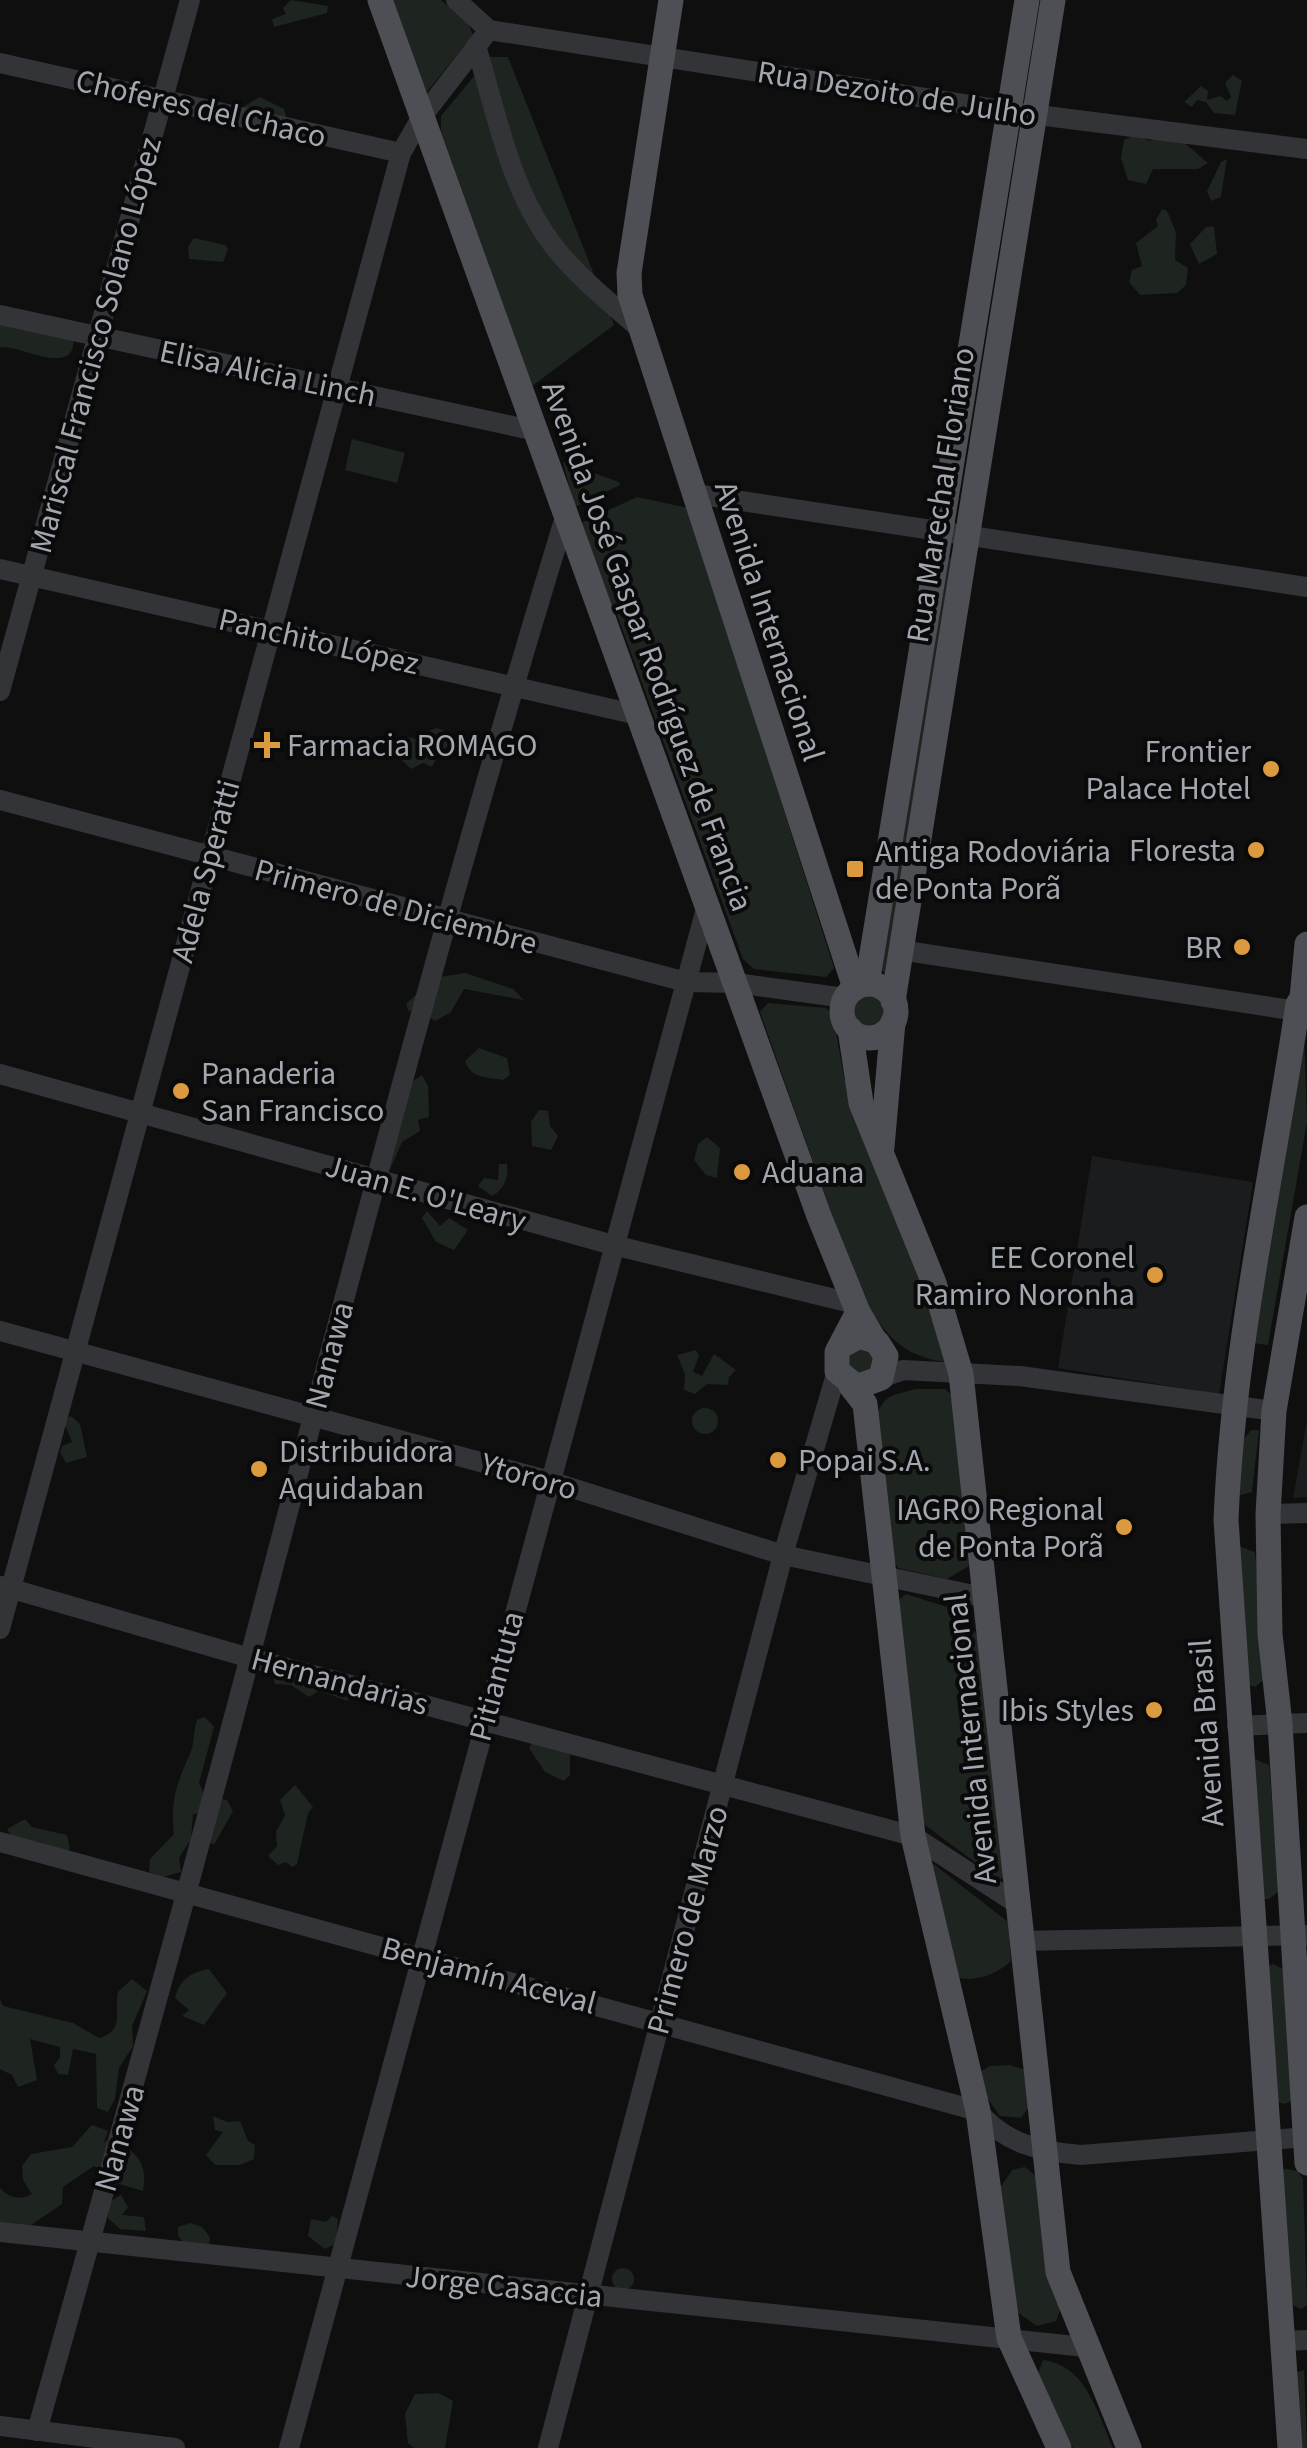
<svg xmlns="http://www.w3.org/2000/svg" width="1307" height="2448" font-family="'Source Sans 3',sans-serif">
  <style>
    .built { fill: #1b1c1d }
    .green { fill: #1e241f }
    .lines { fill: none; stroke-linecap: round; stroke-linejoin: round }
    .minor { stroke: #333437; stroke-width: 20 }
    .major { stroke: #4d4f54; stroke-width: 25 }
    .poi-dot { fill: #da9a3d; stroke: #0a0a0b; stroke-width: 4 }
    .labels { text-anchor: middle; stroke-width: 8; stroke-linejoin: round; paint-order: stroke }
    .street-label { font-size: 32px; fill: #a2a7b0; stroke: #0a0a0b }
    .poi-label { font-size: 32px; fill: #a2a7b0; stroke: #0a0a0b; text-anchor: start }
  </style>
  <rect width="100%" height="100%" fill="#0f0f10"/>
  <g class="built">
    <path d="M1092 1156 1253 1182 1219 1394 1058 1368Z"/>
    <path d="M1307 1420V1497L1293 1498Z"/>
  </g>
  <g class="green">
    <path d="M291 0 328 6 327 13 274 27 272 19 286 14 283 8Z"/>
    <path d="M391 0H441L469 25 473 35 426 93Z"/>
    <path d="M490 57H508L614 325 532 386 441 131V116Z"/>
    <path d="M1233 75 1242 81 1235 115 1214 113 1206 102 1197 100 1192 107 1184 102 1201 86 1208 91 1207 100 1220 96 1227 101 1231 97 1225 83Z"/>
    <path d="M260 97 284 109 286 116 283 120 243 113V107Z"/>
    <path d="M1134 135 1150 141 1166 135 1181 140 1208 163 1198 169H1153L1146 184 1128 180 1121 158 1124 140Z"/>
    <path d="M1227 159 1221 197 1211 201 1207 191 1221 162Z"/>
    <path d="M1162 209 1167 211 1176 232 1175 260 1188 268 1186 285 1177 293 1140 295 1129 282 1132 270 1142 266 1136 243 1158 226 1156 220Z"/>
    <path d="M1214 226 1217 254 1199 264 1190 244 1206 227Z"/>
    <path d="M194 238 225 245 228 249 223 262 189 259 188 247Z"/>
    <path d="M0 319 73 335C79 380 22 345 0 347Z"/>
    <path d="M352 439 405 453 397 483 345 470Z"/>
    <path d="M563 462 619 482 620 485 575 507Z"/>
    <path d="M637 497 688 508 834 968 826 977 754 969 743 959 615 609 608 612 581 523Z"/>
    <path d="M949 557 954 562 885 973 880 969Z"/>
    <path d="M437 728 447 732 454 743 440 751 432 767 423 763 411 769 394 752 397 741 408 737 429 742 428 731Z"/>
    <path d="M465 973 513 989 524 1000 464 989 451 1012 435 1021 415 1008 409 1012 406 1004 434 978Z"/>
    <circle cx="869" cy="1012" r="18"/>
    <path d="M768 1003 826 1008 833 1015 844 1078 947 1350 945 1362C893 1355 877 1323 855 1280L760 1012Z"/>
    <path d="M1304 1033 1307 1122 1268 1345 1246 1342Z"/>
    <path d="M479 1048 507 1058 510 1075 503 1080C487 1077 471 1079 465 1061Z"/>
    <path d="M422 1075 428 1086 429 1117 418 1120 420 1131 402 1142 389 1172 384 1166 410 1083Z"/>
    <path d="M539 1110 548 1111 550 1126 558 1136 551 1150 532 1146 531 1122Z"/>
    <path d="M707 1137 720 1148 717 1178 706 1175 694 1160 698 1144Z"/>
    <path d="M499 1164H507C509 1177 504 1190 492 1196L478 1186 484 1178 498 1180Z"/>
    <path d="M427 1211 440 1226 449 1218 468 1230 454 1250 436 1242 422 1218Z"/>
    <path d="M853 1346 875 1355 870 1374H850L845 1354Z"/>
    <path d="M696 1350 699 1356 693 1372 702 1376 714 1354 736 1370 729 1377 728 1385 707 1384 695 1394 684 1390 685 1374 677 1355Z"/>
    <path d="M915 1389H945L954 1397 969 1566 947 1579 898 1568 894 1561 877 1414C886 1393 896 1395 915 1389Z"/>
    <circle cx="705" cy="1421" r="13"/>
    <path d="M71 1416 80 1424 87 1457 66 1463 60 1452 62 1446 72 1442 63 1420Z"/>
    <path d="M1251 1430H1259L1252 1492 1230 1498 1234 1453Z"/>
    <path d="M1241 1547 1255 1552 1266 1678 1255 1687 1245 1684 1237 1549Z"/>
    <path d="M906 1594 956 1610 979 1637 1004 1877 999 1880 921 1822 899 1600Z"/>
    <path d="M271 1670 349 1693 348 1701 319 1691 309 1697 291 1685 275 1684Z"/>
    <path d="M205 1717 214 1727 199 1783 204 1795 227 1800 233 1811 214 1845 204 1838V1813L193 1814 191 1839 179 1858 181 1872 163 1877 149 1872 150 1859 174 1834C170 1797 178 1782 191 1751 195 1740 193 1731 197 1720Z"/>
    <path d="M533 1740 570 1750V1775L564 1781 545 1772 529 1748Z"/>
    <path d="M1255 1759 1269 1765 1279 1891 1269 1899H1264Z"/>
    <path d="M295 1785 313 1807 308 1813 297 1864 292 1867 286 1862 278 1865 268 1856 277 1846 276 1832 285 1815 280 1800Z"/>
    <path d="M25 1819 32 1827 67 1835 70 1849 64 1853 39 1842 13 1839 7 1829Z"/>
    <path d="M931 1862 1008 1922 1011 1961C997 1974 975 1983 956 1977Z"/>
    <path d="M1273 1964 1285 1970 1293 2100 1285 2104 1274 2101 1267 1967Z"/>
    <path d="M209 1969 227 1993 204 2025 182 2016 189 2010 175 1998C180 1979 190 1973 209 1969Z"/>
    <path d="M132 1979 147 1991 132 2026 133 2046 119 2068 115 2099 108 2112 97 2108 96 2054 73 2049 68 2075 58 2074 54 2065 60 2058V2047L30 2039 37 2080 18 2087 12 2075 0 2069V1999L3 2006 73 2023 99 2038C125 2031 114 2013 118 1992Z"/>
    <path d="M1010 2065 1025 2070 1029 2107 1021 2118 1000 2116 981 2089 978 2073 990 2066Z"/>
    <path d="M213 2116 227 2122 240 2121 248 2141 255 2145 254 2159 240 2165H215L206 2155 223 2132 215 2130Z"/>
    <path d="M92 2125 108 2131 103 2144 106 2140C134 2147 149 2162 143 2191L116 2183 94 2166 63 2187 62 2204 28 2227 0 2224V2188C10 2199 20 2200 32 2194L23 2180 22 2166 31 2154 72 2147Z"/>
    <path d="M1025 2167 1037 2177 1060 2310 1056 2321 1037 2326 1017 2312 1000 2188 1012 2170Z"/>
    <path d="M1286 2169 1297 2171 1303 2179 1307 2305 1301 2309 1290 2304 1282 2170Z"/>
    <path d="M121 2195 128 2207 122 2215 144 2217 146 2231 120 2229 108 2218 109 2202Z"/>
    <path d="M332 2216 338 2219 336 2244 325 2249 308 2236 311 2219 326 2222Z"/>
    <path d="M190 2223 202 2227 210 2237 209 2245 185 2244 178 2236V2227Z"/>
    <circle cx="623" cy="2279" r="11"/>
    <path d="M1043 2360C1086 2365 1098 2414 1113 2448H1073L1037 2376Z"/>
    <path d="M1304 2370 1307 2448H1296L1297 2372Z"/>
    <path d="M438 2393 453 2401 445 2448H414L408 2443 405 2414 415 2394Z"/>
  </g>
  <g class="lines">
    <g class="minor">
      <path d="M489 30 1022 113 1307 149"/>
      <path d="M476 46C497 114 510 192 556 249 580 279 612 304 641 330"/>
      <path d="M0 63 401 153"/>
      <path d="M0 315 536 431"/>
      <path d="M695 494 1307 587"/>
      <path d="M0 569 638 715"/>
      <path d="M0 691 190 0"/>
      <path d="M0 800 686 982 736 983 845 998"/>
      <path d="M900 950 1297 1011"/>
      <path d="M0 1074 613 1245 855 1304"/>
      <path d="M0 1331 550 1481 783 1555 988 1598"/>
      <path d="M881 1378 903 1370 1020 1376 1274 1411"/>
      <path d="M1268 1514 1307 1513"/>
      <path d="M2 1586 250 1658 913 1836 1019 1905"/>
      <path d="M0 1629 401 153 421 118 489 30 456 0"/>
      <path d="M1237 1726 1307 1723"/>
      <path d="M0 1842 978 2111C1004 2143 1040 2152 1081 2155L1307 2137"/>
      <path d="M1021 1941 1307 1935"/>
      <path d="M0 2232 1085 2347"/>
      <path d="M1285 2341 1307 2340"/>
      <path d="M0 2426 175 2448"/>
      <path d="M37 2431C109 2174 181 1918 249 1660 350 1277 449 893 566 514"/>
      <path d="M289 2448 707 905"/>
      <path d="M548 2448 783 1555 837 1371"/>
    </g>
    <g class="major">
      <path d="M380 0 819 1216 858 1312 875 1341"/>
      <path d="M671 0 629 273 630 295 855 988"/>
      <path d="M867 984 1027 0"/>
      <circle cx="869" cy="1011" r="27"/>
      <path d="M1302 998 1307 944"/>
      <path d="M893 1001 1053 0"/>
      <path d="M850 1029 861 1103 934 1283 961 1374 1058 2272 1129 2448"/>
      <path d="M882 1147 893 1022"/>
      <path d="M1307 1217 1274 1411 1268 1514 1270 1634 1280 1724 1307 2163"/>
      <path d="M841 1346 859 1336 877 1342 886 1356 881 1378 857 1387 837 1371V1352L858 1312"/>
      <path d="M851 1386 865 1404 913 1836 978 2111 1009 2338 1059 2448"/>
      <path d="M1290 2448 1226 1520C1233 1347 1273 1174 1298 1004L1307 992"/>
    </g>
  </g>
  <g class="poi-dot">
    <path d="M262 730h10v10h10v10h-10v10h-10v-10h-10v-10h10z"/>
    <circle cx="1271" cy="769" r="10"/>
    <circle cx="1256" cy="850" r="10"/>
    <rect x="845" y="859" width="20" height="20" rx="5"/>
    <circle cx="1242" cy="947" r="10"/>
    <circle cx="181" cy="1091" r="10"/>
    <circle cx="742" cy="1172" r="10"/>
    <circle cx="1155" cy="1275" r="10"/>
    <circle cx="778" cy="1460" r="10"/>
    <circle cx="259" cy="1469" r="10"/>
    <circle cx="1124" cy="1527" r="10"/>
    <circle cx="1154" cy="1710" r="10"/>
  </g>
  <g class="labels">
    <g class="street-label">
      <text transform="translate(897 93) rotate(9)" y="11">Rua Dezoito de Julho</text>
      <text transform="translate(201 108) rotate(13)" y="11">Choferes del Chaco</text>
      <text transform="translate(95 345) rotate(-75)" y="11">Mariscal Francisco Solano López</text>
      <text transform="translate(268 373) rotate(12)" y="11">Elisa Alicia Linch</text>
      <text transform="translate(940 495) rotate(-81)" y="11">Rua Marechal Floriano</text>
      <text transform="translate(770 621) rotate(72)" y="11">Avenida Internacional</text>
      <text transform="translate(319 641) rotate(13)" y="11">Panchito López</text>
      <text transform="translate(648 646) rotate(70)" y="11">Avenida José Gaspar Rodríguez de Francia</text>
      <text transform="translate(205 871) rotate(-75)" y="11">Adela Speratti</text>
      <text transform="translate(396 906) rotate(15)" y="11">Primero de Diciembre</text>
      <text transform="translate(426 1193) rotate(16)" y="11">Juan E. O'Leary</text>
      <text transform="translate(329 1355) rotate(-75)" y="11">Nanawa</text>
      <text transform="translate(529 1476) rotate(16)" y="11">Ytororo</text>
      <text transform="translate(496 1676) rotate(-75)" y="11">Pitiantuta</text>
      <text transform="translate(340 1681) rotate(15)" y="11">Hernandarias</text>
      <text transform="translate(1206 1733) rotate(-94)" y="11">Avenida Brasil</text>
      <text transform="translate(970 1739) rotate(-96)" y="11">Avenida Internacional</text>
      <text transform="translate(687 1920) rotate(-75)" y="11">Primero de Marzo</text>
      <text transform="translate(489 1975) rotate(15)" y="11">Benjamín Aceval</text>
      <text transform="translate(119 2138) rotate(-74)" y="11">Nanawa</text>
      <text transform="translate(504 2286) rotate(6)" y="11">Jorge Casaccia</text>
    </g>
    <g class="poi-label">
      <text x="287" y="756">Farmacia ROMAGO</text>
      <text x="1251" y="762" text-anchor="end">Frontier<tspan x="1251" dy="37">Palace Hotel</tspan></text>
      <text x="1236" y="861" text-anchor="end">Floresta</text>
      <text x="875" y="862">Antiga Rodoviária<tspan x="875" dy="37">de Ponta Porã</tspan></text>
      <text x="1222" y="958" text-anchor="end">BR</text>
      <text x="201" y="1084">Panaderia<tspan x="201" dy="37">San Francisco</tspan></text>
      <text x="762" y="1183">Aduana</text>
      <text x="1135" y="1268" text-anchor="end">EE Coronel<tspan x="1135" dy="37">Ramiro Noronha</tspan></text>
      <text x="279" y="1462">Distribuidora<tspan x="279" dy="37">Aquidaban</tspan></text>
      <text x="798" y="1471">Popai S.A.</text>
      <text x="1104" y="1520" text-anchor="end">IAGRO Regional<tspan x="1104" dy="37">de Ponta Porã</tspan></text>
      <text x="1134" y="1721" text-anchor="end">Ibis Styles</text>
    </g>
  </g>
</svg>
